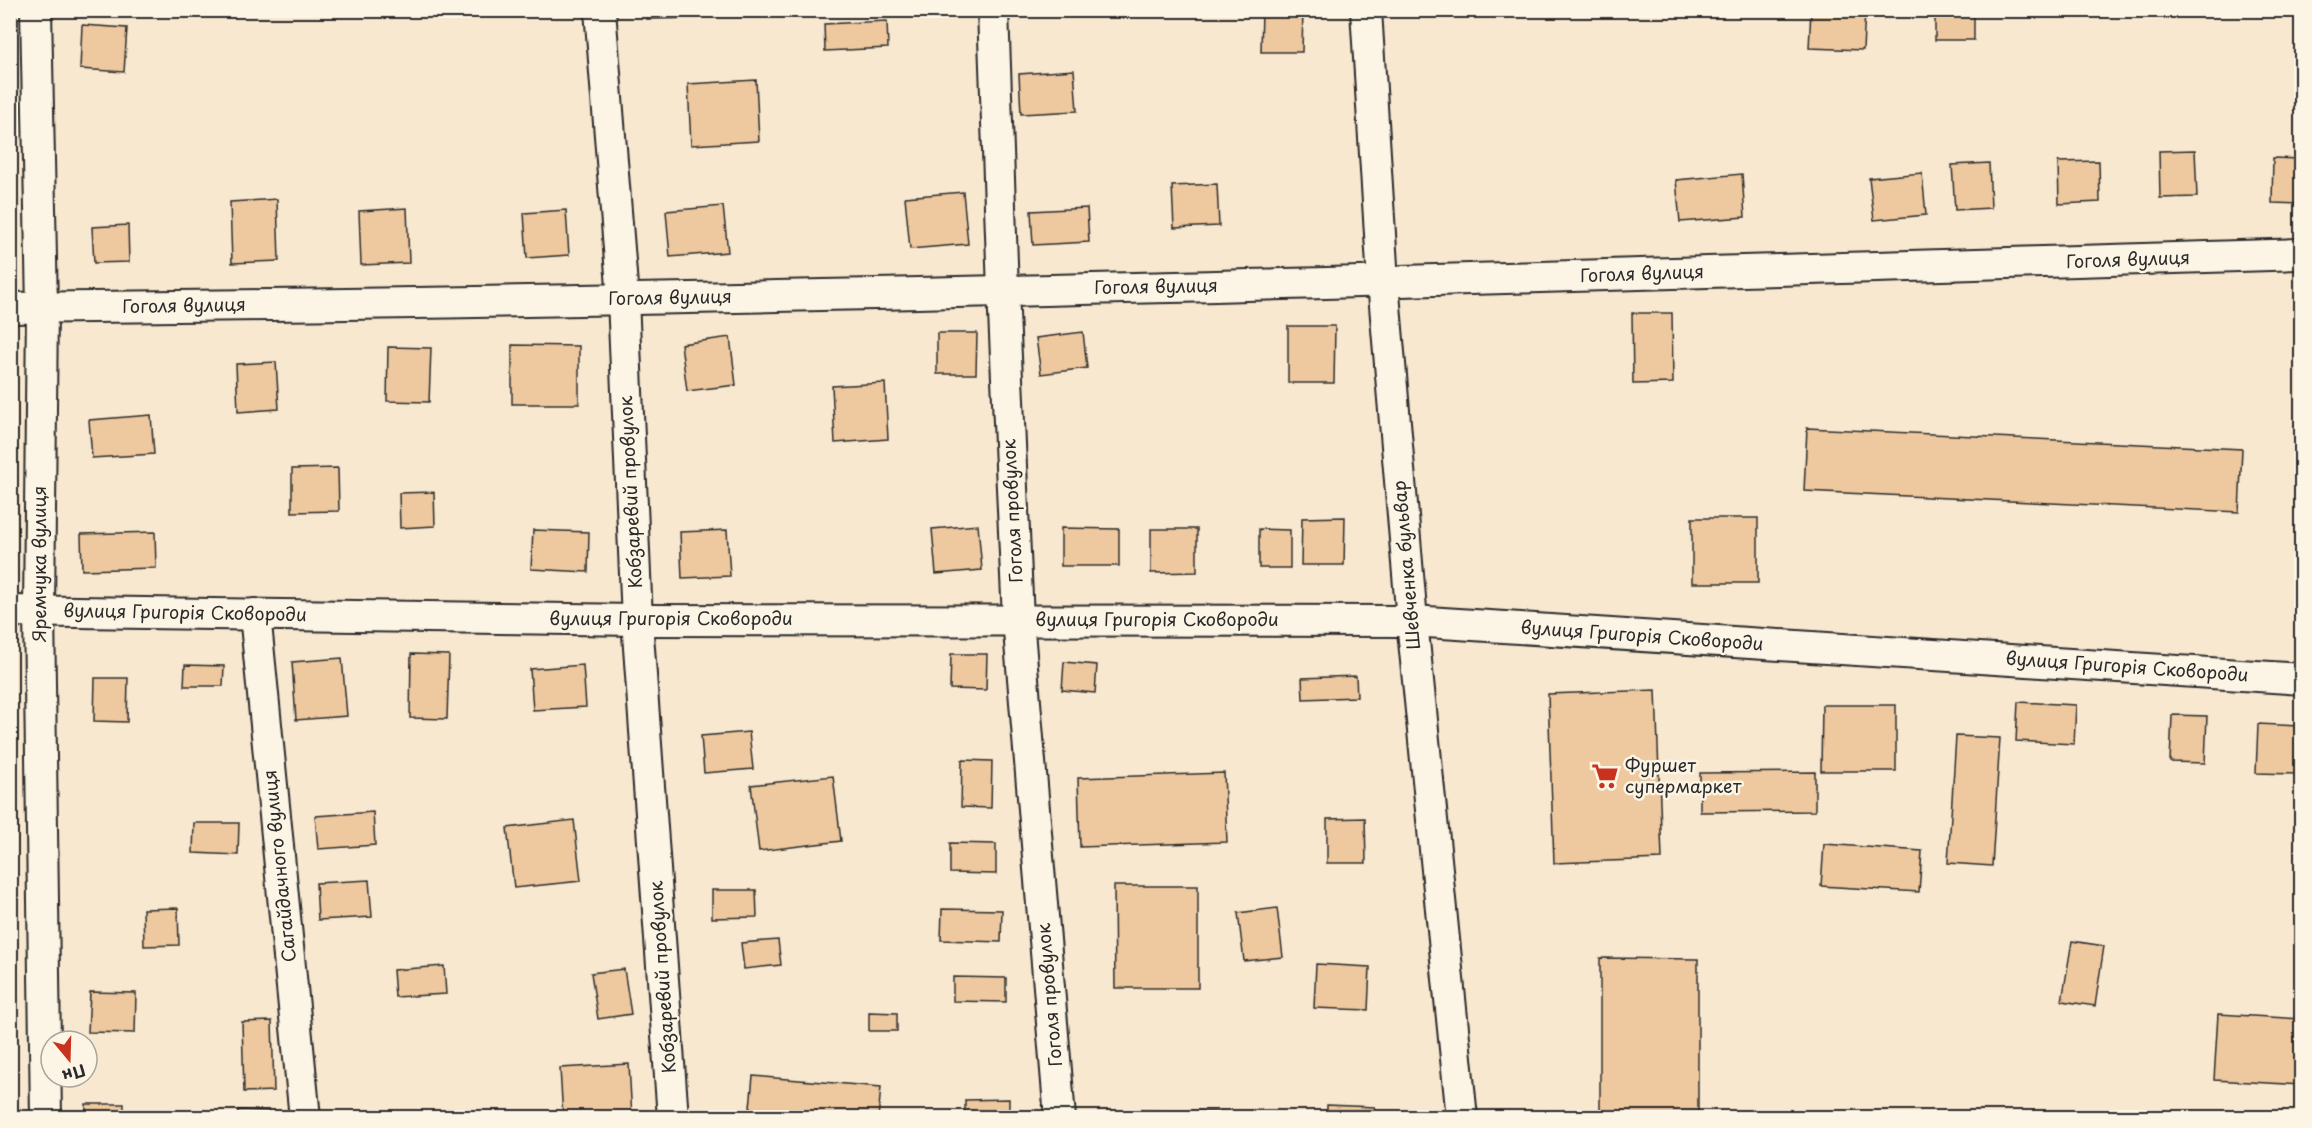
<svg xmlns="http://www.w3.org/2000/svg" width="2312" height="1128" font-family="'Playpen Sans',sans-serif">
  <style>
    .building { fill: #eec89e; stroke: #2b2b2b; stroke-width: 1.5 }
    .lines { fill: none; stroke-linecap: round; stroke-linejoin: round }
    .minor-casing { stroke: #2b2b2b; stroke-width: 34 }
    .minor { stroke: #fcf5e5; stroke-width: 30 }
    .labels { text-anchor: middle; stroke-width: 5; stroke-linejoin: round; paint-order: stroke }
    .street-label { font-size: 18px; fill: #2b2b2b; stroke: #fcf5e5 }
    .poi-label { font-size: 18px; fill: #2b2b2b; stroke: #fcf5e5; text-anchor: start }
  </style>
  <rect width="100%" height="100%" fill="#f8e8d0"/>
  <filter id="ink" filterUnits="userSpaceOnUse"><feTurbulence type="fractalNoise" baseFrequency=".0167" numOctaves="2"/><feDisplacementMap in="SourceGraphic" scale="12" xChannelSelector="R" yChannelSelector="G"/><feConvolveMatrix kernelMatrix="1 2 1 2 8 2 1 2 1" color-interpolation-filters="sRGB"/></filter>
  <g filter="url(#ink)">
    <g class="building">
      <path d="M646 10H696V18L646 19Z"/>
      <path d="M1262 10H1303L1302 52H1261Z"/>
      <path d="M1662 10H1692L1691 15Z"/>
      <path d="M1811 10H1865L1863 50 1809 48Z"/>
      <rect x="1935" y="10" width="39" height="30"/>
      <path d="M887 21 888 48 825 51 824 24Z"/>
      <path d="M82 25 127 28 124 72 80 69Z"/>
      <path d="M1074 70 1077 111 1021 114 1019 74Z"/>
      <path d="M756 80 759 141 691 145 688 84Z"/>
      <path d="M2195 150 2197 197 2160 198 2159 151Z"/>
      <path d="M2273 158 2302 159V204L2272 203Z"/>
      <path d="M2099 161 2100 202 2059 204 2058 162Z"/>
      <path d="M1989 163 1991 208 1955 210 1952 165Z"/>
      <path d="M1922 173 1926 215 1874 220 1869 178Z"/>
      <path d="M1742 174 1745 217 1680 222 1676 180Z"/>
      <path d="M1217 184 1219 226 1174 228 1172 186Z"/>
      <path d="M963 192 968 244 910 249 905 197Z"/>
      <path d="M277 199 279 261 232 263 230 202Z"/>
      <path d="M723 206 728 252 670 257 666 211Z"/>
      <path d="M407 208 409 263 361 265 359 211Z"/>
      <path d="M1087 208 1089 242 1033 245 1031 211Z"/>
      <path d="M566 210 569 255 527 258 524 213Z"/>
      <path d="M128 225 129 262 94 263 92 227Z"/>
      <path d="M1632 313H1672L1673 383 1633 384Z"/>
      <path d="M1288 326H1335L1334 383H1288Z"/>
      <path d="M1083 332 1087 368 1041 374 1036 338Z"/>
      <path d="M937 333H977L976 374H937Z"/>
      <path d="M730 337 736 385 687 391 681 344Z"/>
      <path d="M512 345 579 346V404H512Z"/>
      <path d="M388 347 431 348 429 402 387 401Z"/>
      <path d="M276 362 279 409 238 412 236 364Z"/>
      <path d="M885 383 888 439 835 443 832 386Z"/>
      <path d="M151 415 154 454 92 458 89 420Z"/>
      <path d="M1807 428 2242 449 2239 512 1804 491Z"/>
      <path d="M338 468 339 511 292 512V469Z"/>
      <path d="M434 492 435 526 400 528 399 493Z"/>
      <path d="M1345 517 1344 565H1301L1302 518Z"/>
      <rect x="1692" y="518" width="66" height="65"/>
      <path d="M978 525 982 570 936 574 932 529Z"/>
      <path d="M1061 528 1119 529V566H1061Z"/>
      <path d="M1151 529H1197V572L1151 573Z"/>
      <path d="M1259 529 1290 530V568H1259Z"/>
      <path d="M533 530 589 532 588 572 531 569Z"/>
      <path d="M727 530 730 576 682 578 680 532Z"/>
      <path d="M155 532 156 568 82 570 81 534Z"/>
      <path d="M411 654 449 655 447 719 410 718Z"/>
      <path d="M951 654H987L986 690 950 689Z"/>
      <path d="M342 658 347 716 296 720 292 662Z"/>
      <path d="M1064 662 1097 665 1095 693 1062 690Z"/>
      <path d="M185 665 224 666 223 686H184Z"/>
      <path d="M583 665 586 707 533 710 530 669Z"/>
      <path d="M1356 676 1357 697 1303 699 1302 678Z"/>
      <path d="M95 678H128L127 722 94 721Z"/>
      <path d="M1656 690 1662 859 1554 863 1548 694Z"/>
      <path d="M2018 702 2076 705 2074 744 2016 741Z"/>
      <path d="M1822 705H1896V771H1821Z"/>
      <path d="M2172 715 2207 716 2205 763 2170 762Z"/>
      <path d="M2258 724 2298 726 2296 774 2256 773Z"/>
      <path d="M749 732 753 769 704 773 701 736Z"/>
      <path d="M1956 736 2000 738 1992 866 1948 863Z"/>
      <path d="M962 760 992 761 991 808 961 807Z"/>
      <path d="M1815 772V811L1700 812V773Z"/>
      <path d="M1224 773 1227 842 1080 847 1078 778Z"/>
      <path d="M833 776 841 841 759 851 751 785Z"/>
      <path d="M373 812 375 845 318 849 315 816Z"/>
      <path d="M1365 818 1366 863H1327V819Z"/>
      <path d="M574 820 581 881 514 888 507 828Z"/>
      <path d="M194 823H239L238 855 193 853Z"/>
      <path d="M950 843 996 844V874L950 873Z"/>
      <path d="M1824 844 1922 851 1919 892 1821 886Z"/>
      <path d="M369 880 372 917 318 920 316 883Z"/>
      <path d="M1114 886H1198V988H1115Z"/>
      <path d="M712 890H756L757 917 712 918Z"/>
      <path d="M178 908 179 945 144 946 143 909Z"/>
      <path d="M1277 908 1283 957 1244 961 1238 913Z"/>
      <path d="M942 909 1002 910 1001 942 941 940Z"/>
      <path d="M778 940 781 965 744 969 741 943Z"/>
      <path d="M2072 941 2104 946 2095 1006 2062 1001Z"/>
      <path d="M1600 958 1698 959V1118H1600Z"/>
      <path d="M1316 964 1370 967 1368 1010 1314 1008Z"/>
      <path d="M444 966 446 994 395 997 393 970Z"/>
      <path d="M624 969 631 1014 598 1019 591 973Z"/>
      <path d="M953 977 1006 978V1002L953 1001Z"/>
      <path d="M90 992 136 993 135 1033 88 1032Z"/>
      <path d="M869 1012 897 1013V1031H869Z"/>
      <path d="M2218 1014 2302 1019V1085L2214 1080Z"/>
      <path d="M272 1021 274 1091 244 1092 242 1022Z"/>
      <path d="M629 1064 632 1118H563L560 1068Z"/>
      <path d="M753 1076 881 1087 878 1118H749Z"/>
      <path d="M1009 1099V1118H965V1100Z"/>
      <rect x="86" y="1104" width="38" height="14"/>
      <path d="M1327 1105 1375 1107 1374 1118H1327Z"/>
      <path d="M238 1110 268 1111V1118H238Z"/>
      <path d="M1130 1110 1225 1112 1224 1118H1130Z"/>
    </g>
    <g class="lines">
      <defs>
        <g id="minor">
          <path d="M36 10 42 308 39 611 46 1118"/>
          <path d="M600 10 623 299 637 620 673 1118"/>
          <path d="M993 10 1003 291 1018 619 1060 1118"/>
          <path d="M1366 10 1383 282 1412 621 1462 1118"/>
          <path d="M10 308C774 301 1538 278 2302 254"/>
          <path d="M10 611 637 620 1412 621 2302 679"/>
          <path d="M255 614 305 1118"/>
        </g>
      </defs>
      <use href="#minor" class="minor-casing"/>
      <use href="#minor" class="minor"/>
    </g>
  </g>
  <defs>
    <symbol id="supermarket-bare" viewBox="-9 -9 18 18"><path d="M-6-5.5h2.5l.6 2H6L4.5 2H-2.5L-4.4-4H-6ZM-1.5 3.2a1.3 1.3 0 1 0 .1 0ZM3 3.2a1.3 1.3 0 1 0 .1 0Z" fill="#c8321e" stroke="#fcf5e5" stroke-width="2.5" paint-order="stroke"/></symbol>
  </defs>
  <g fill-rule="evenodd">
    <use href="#supermarket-bare" x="1586" y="757" width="38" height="38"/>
  </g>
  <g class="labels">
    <g class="street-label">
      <text transform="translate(2128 260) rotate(-2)" y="6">Гоголя вулиця</text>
      <text transform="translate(1642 274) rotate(-2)" y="6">Гоголя вулиця</text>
      <text transform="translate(1156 287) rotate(-1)" y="6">Гоголя вулиця</text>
      <text transform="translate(670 298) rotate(-1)" y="6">Гоголя вулиця</text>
      <text transform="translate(184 306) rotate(-1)" y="6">Гоголя вулиця</text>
      <text transform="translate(631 492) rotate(-93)" y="6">Кобзаревий провулок</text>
      <text transform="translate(1013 511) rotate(-93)" y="6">Гоголя провулок</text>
      <text transform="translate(40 564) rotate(-90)" y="6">Яремчука вулиця</text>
      <text transform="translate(1407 565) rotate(-95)" y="6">Шевченка бульвар</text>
      <text transform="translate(185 613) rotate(1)" y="6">вулиця Григорія Сковороди</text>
      <text x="671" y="625">вулиця Григорія Сковороди</text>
      <text x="1157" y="626">вулиця Григорія Сковороди</text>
      <text transform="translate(1642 636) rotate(4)" y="6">вулиця Григорія Сковороди</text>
      <text transform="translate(2127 667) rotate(4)" y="6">вулиця Григорія Сковороди</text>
      <text transform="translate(280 866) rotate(-96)" y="6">Сагайдачного вулиця</text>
      <text transform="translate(663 977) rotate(-94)" y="6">Кобзаревий провулок</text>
      <text transform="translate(1050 995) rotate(-95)" y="6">Гоголя провулок</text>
    </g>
    <g class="poi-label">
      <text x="1625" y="772">Фуршет<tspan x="1625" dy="21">супермаркет</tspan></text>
    </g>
  </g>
  <rect width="2312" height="1128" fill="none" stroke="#fcf5e5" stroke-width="36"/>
  <rect x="18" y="18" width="2276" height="1092" fill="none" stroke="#2b2b2b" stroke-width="2" filter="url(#ink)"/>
  <g transform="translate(69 1059) rotate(161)"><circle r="28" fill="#fcf5e5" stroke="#a8a49b" stroke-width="1.5"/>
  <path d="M0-4.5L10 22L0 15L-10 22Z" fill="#c8321e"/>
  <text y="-9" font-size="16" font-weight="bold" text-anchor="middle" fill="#2b2b2b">Пн</text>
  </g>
</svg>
